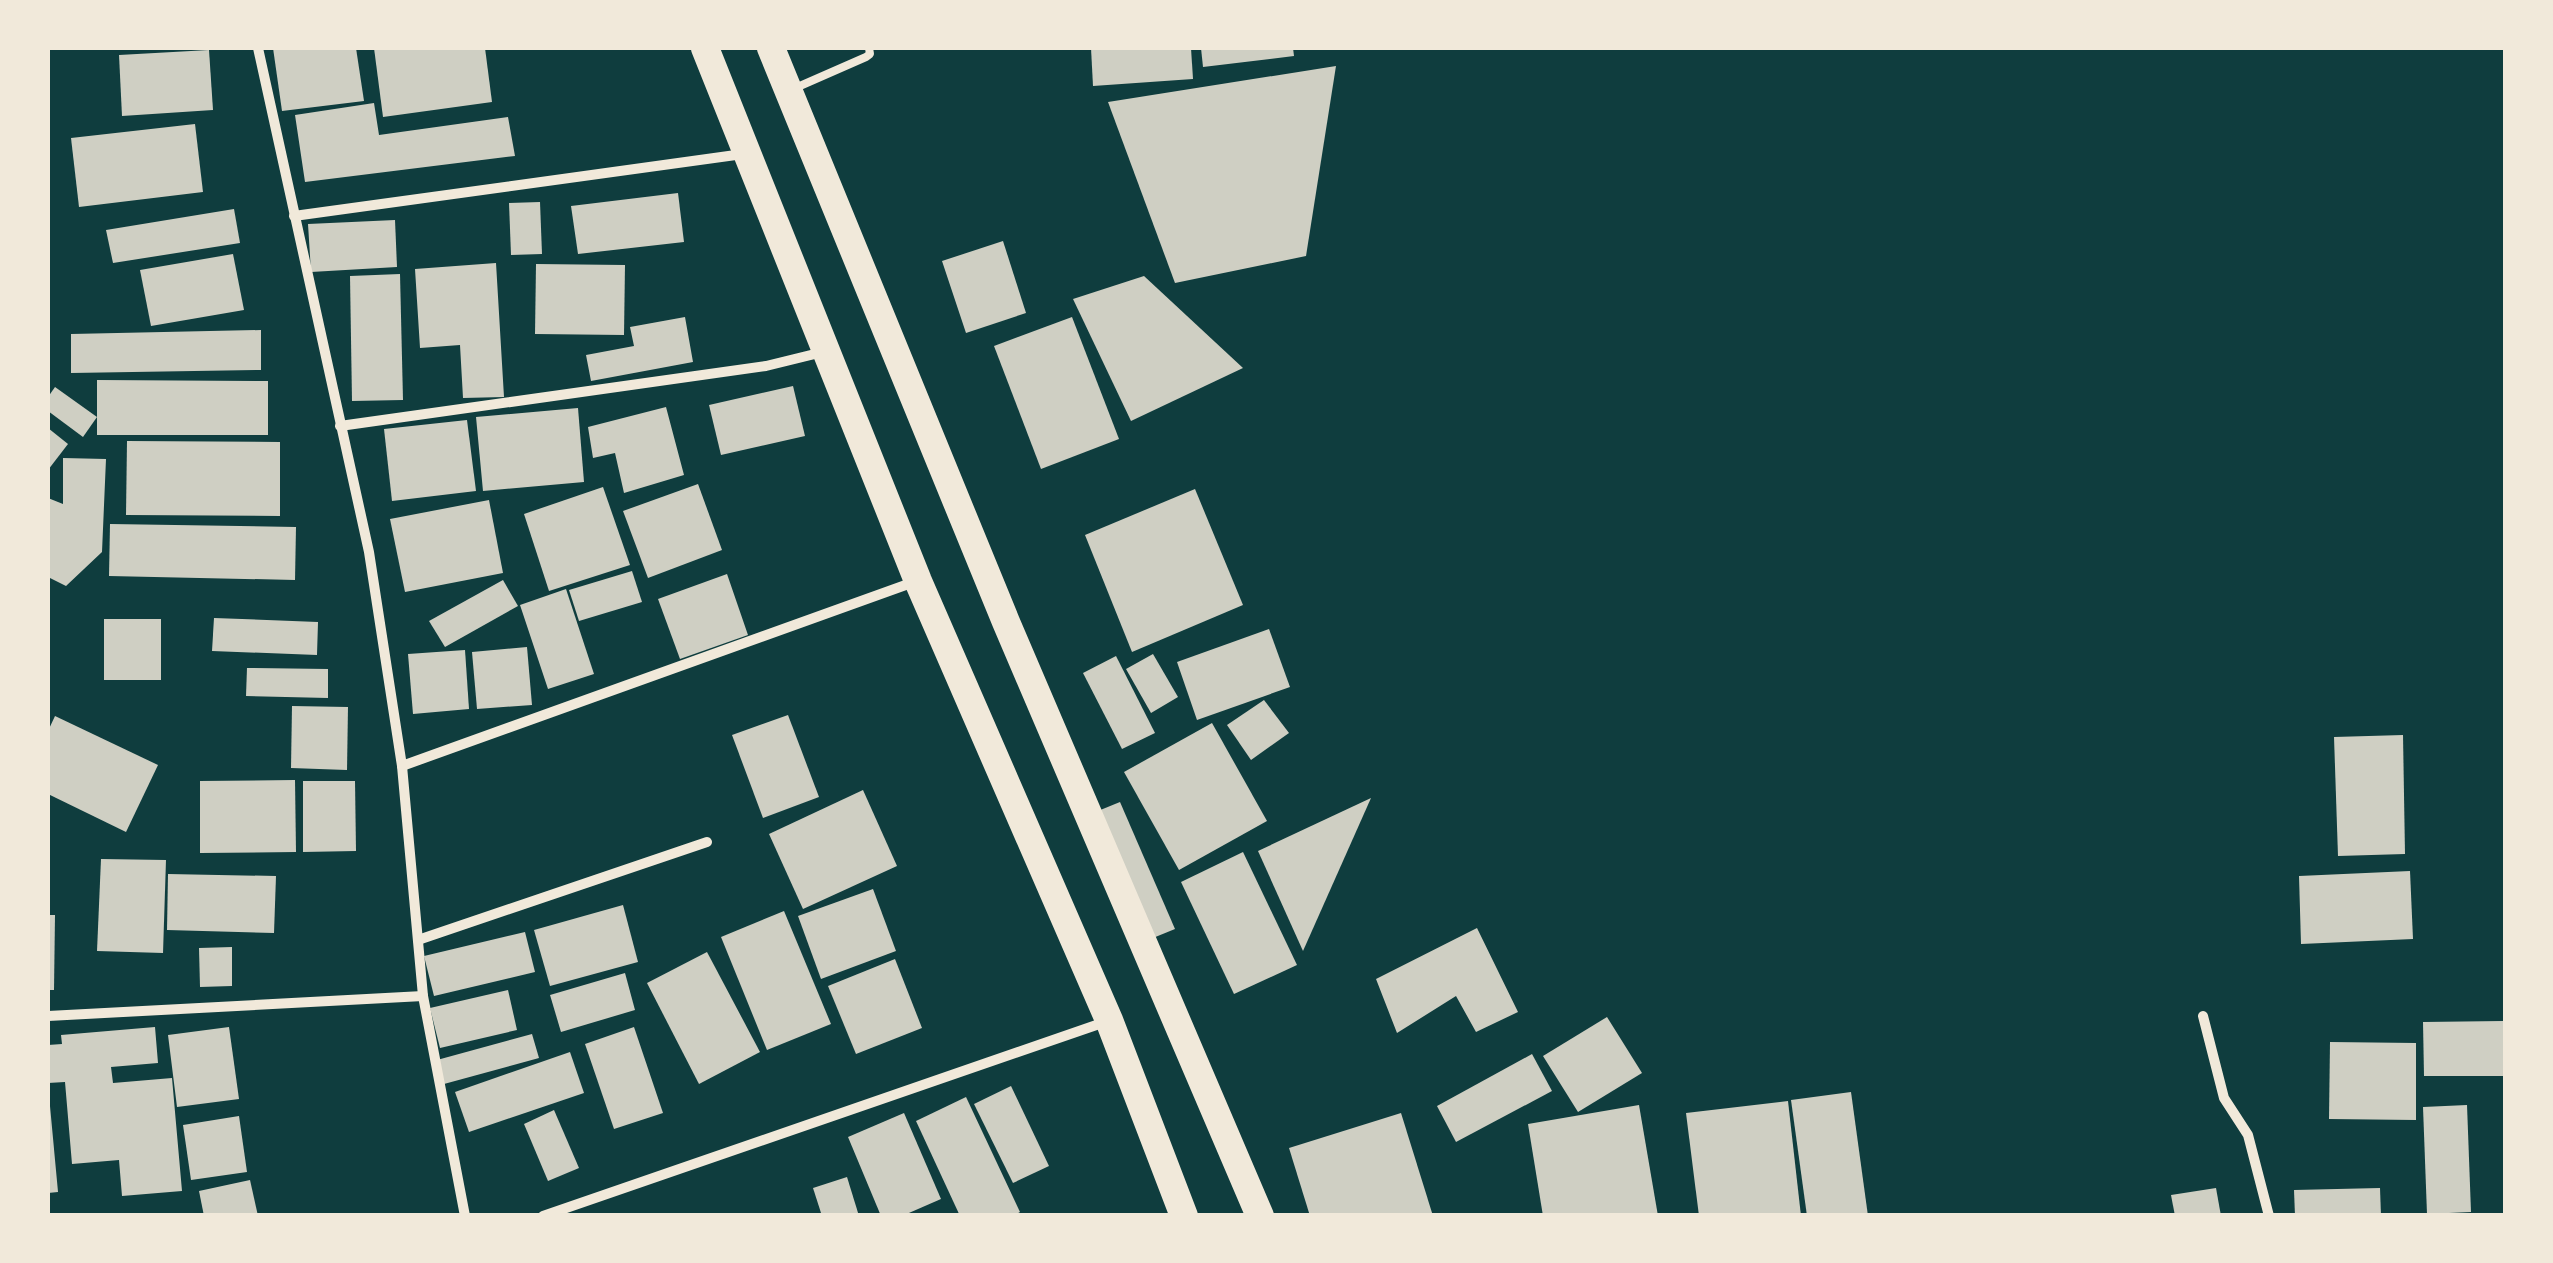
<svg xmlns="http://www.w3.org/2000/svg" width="2553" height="1263" font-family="Karla,sans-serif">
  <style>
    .building { fill: #cfcfc3 }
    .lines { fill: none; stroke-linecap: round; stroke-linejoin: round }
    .service { stroke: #f1e9da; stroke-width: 8 }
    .minor { stroke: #f1e9da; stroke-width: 10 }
    .trunk { stroke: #f1e9da; stroke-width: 28 }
  </style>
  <rect width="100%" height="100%" fill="#0f3d3e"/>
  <g class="building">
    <path d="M273 48H356L364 101 282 111Z"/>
    <path d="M374 48H485L492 102 383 117Z"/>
    <path d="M1091 48H1191L1193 79 1093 86Z"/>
    <path d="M1201 48H1293L1294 56 1203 67Z"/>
    <path d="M209 50 213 110 122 116 119 55Z"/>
    <path d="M1336 66 1306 256 1175 283 1108 102Z"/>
    <path d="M374 103 379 135 508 117 515 156 305 182 295 115Z"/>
    <path d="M195 124 203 192 79 207 71 138Z"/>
    <path d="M678 193 684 242 578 254 571 206Z"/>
    <path d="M540 202 542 254 511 255 509 203Z"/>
    <path d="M234 209 240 243 113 263 106 230Z"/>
    <path d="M395 220 397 267 311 272 308 224Z"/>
    <path d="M1003 241 1026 313 966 333 942 261Z"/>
    <path d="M233 254 244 310 151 326 140 270Z"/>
    <path d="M496 263 504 397 463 398 460 345 420 348 415 269Z"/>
    <path d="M536 264 625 265 624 335 535 334Z"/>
    <path d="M400 274 403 400 352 401 350 276Z"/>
    <path d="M1144 276 1243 368 1131 421 1073 299Z"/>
    <path d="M685 317 693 362 591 381 586 355 634 346 630 327Z"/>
    <path d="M1072 317 1119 439 1041 469 994 346Z"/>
    <path d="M261 330V370L71 373V334Z"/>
    <path d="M97 380 268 381V435H97Z"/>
    <path d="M793 386 805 436 721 455 709 405Z"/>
    <path d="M55 387 97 417 83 437 48 411V397Z"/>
    <path d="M666 407 684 475 624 493 615 453 593 458 588 427Z"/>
    <path d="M578 408 584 482 483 491 476 417Z"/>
    <path d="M467 420 476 491 392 501 384 429Z"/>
    <path d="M48 428 68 444 48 470Z"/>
    <path d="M127 441 280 442V516L126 515Z"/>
    <path d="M63 458 106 459 102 552 66 586 48 577V498L63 504Z"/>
    <path d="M698 484 722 550 648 578 623 511Z"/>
    <path d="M603 487 630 565 549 591 524 514Z"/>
    <path d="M1195 489 1243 605 1132 652 1085 535Z"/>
    <path d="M489 500 503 573 405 592 390 519Z"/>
    <path d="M110 524 296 527 295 580 109 576Z"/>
    <path d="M632 571 642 602 579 621 569 590Z"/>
    <path d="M727 574 748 635 680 659 658 599Z"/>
    <path d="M503 580 518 606 445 647 429 621Z"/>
    <path d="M566 589 594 674 548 689 520 605Z"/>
    <path d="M214 618 318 622 317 655 212 651Z"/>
    <rect x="104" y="619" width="57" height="61"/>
    <path d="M1269 629 1290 687 1197 720 1177 662Z"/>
    <path d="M527 647 532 705 477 709 472 652Z"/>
    <path d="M465 650 469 709 413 714 408 654Z"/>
    <path d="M1153 654 1178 697 1151 713 1126 669Z"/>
    <path d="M1116 656 1155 733 1122 749 1083 673Z"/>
    <path d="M247 668 328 669V698L246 696Z"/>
    <path d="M1264 700 1289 733 1251 760 1227 725Z"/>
    <path d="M292 706 348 707 347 770 291 768Z"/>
    <path d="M788 715 819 797 763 818 732 735Z"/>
    <path d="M55 716 158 765 126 832 48 794V731Z"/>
    <path d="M1212 723 1267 821 1179 870 1124 772Z"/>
    <path d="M2403 735 2405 854 2338 856 2334 737Z"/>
    <path d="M295 780 296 852 200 853V781Z"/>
    <path d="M303 781H355L356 851 303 852Z"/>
    <path d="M863 790 897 866 803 909 769 834Z"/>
    <path d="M1371 798 1303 951 1258 851Z"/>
    <path d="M1120 802 1175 929 1148 940 1093 813Z"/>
    <path d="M1243 852 1297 965 1234 994 1181 882Z"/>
    <path d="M101 859 166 860 163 953 97 951Z"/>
    <path d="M2410 871 2413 939 2301 944 2299 876Z"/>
    <path d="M168 874 276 876 274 933 167 930Z"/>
    <path d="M873 889 896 951 821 979 798 916Z"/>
    <path d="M623 905 638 962 550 986 534 930Z"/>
    <path d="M784 911 831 1024 767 1050 721 937Z"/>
    <path d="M48 915H55L54 990H48Z"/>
    <path d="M1477 928 1518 1012 1476 1032 1456 996 1397 1033 1376 979Z"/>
    <path d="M525 932 535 972 434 996 424 956Z"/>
    <path d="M232 947V986L200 987 199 948Z"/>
    <path d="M707 952 760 1052 699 1084 647 983Z"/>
    <path d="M895 959 922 1028 856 1054 828 986Z"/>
    <path d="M625 973 635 1010 561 1032 550 995Z"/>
    <path d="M508 990 517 1030 440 1048 430 1008Z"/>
    <path d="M1607 1017 1642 1073 1578 1112 1543 1056Z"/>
    <path d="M2503 1021 2504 1076H2424L2423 1022Z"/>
    <path d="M155 1027 158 1063 111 1067 113 1083 172 1078 182 1191 122 1196 119 1160 72 1164 65 1082 48 1083V1045L62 1044 61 1035Z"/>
    <path d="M229 1027 239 1099 177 1107 168 1035Z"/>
    <path d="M634 1027 663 1113 614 1129 585 1044Z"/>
    <path d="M532 1034 539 1058 444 1084 437 1060Z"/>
    <path d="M2330 1042 2416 1043V1120L2329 1119Z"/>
    <path d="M570 1052 584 1093 469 1132 455 1092Z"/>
    <path d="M1532 1054 1552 1091 1456 1142 1437 1106Z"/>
    <path d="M1011 1086 1049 1166 1013 1183 974 1104Z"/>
    <path d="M1851 1092 1868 1216H1807L1791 1100Z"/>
    <path d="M966 1097 1020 1212 1013 1216H960L916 1121Z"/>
    <path d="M1788 1101 1801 1216H1699L1686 1113Z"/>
    <path d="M1639 1105 1658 1216H1543L1528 1124Z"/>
    <path d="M2467 1105 2471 1212 2427 1214 2423 1107Z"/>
    <path d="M48 1106H50L58 1192 48 1193Z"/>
    <path d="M554 1110 579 1168 548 1181 524 1124Z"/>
    <path d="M904 1113 941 1199 902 1216H881L848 1137Z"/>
    <path d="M1401 1113 1433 1216H1310L1289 1148Z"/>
    <path d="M239 1116 247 1172 191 1180 183 1125Z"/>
    <path d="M847 1177 859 1216H822L813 1188Z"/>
    <path d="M250 1180 258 1216H204L199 1191Z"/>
    <path d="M2216 1188 2221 1216H2175L2171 1195Z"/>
    <path d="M2380 1188 2381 1216H2295L2294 1190Z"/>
  </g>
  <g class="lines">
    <path class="service" d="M793 89 866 57 870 54 869 48"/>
    <g class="minor">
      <path d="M258 48 369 552 402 766 423 996 465 1216"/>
      <path d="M294 216 743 154"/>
      <path d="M340 426 766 366 823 352"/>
      <path d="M402 766 914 582"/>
      <path d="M418 940 707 842"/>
      <path d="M48 1016 423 996"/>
      <path d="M2203 1016 2224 1098 2248 1135 2269 1216"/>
      <path d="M543 1216 1108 1021"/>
    </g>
    <g class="trunk">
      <path d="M705 48 918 581 1109 1020 1184 1216"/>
      <path d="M771 48 1006 622 1260 1216"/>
    </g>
  </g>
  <rect width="2553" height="1263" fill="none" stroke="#f1e9da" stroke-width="100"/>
</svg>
